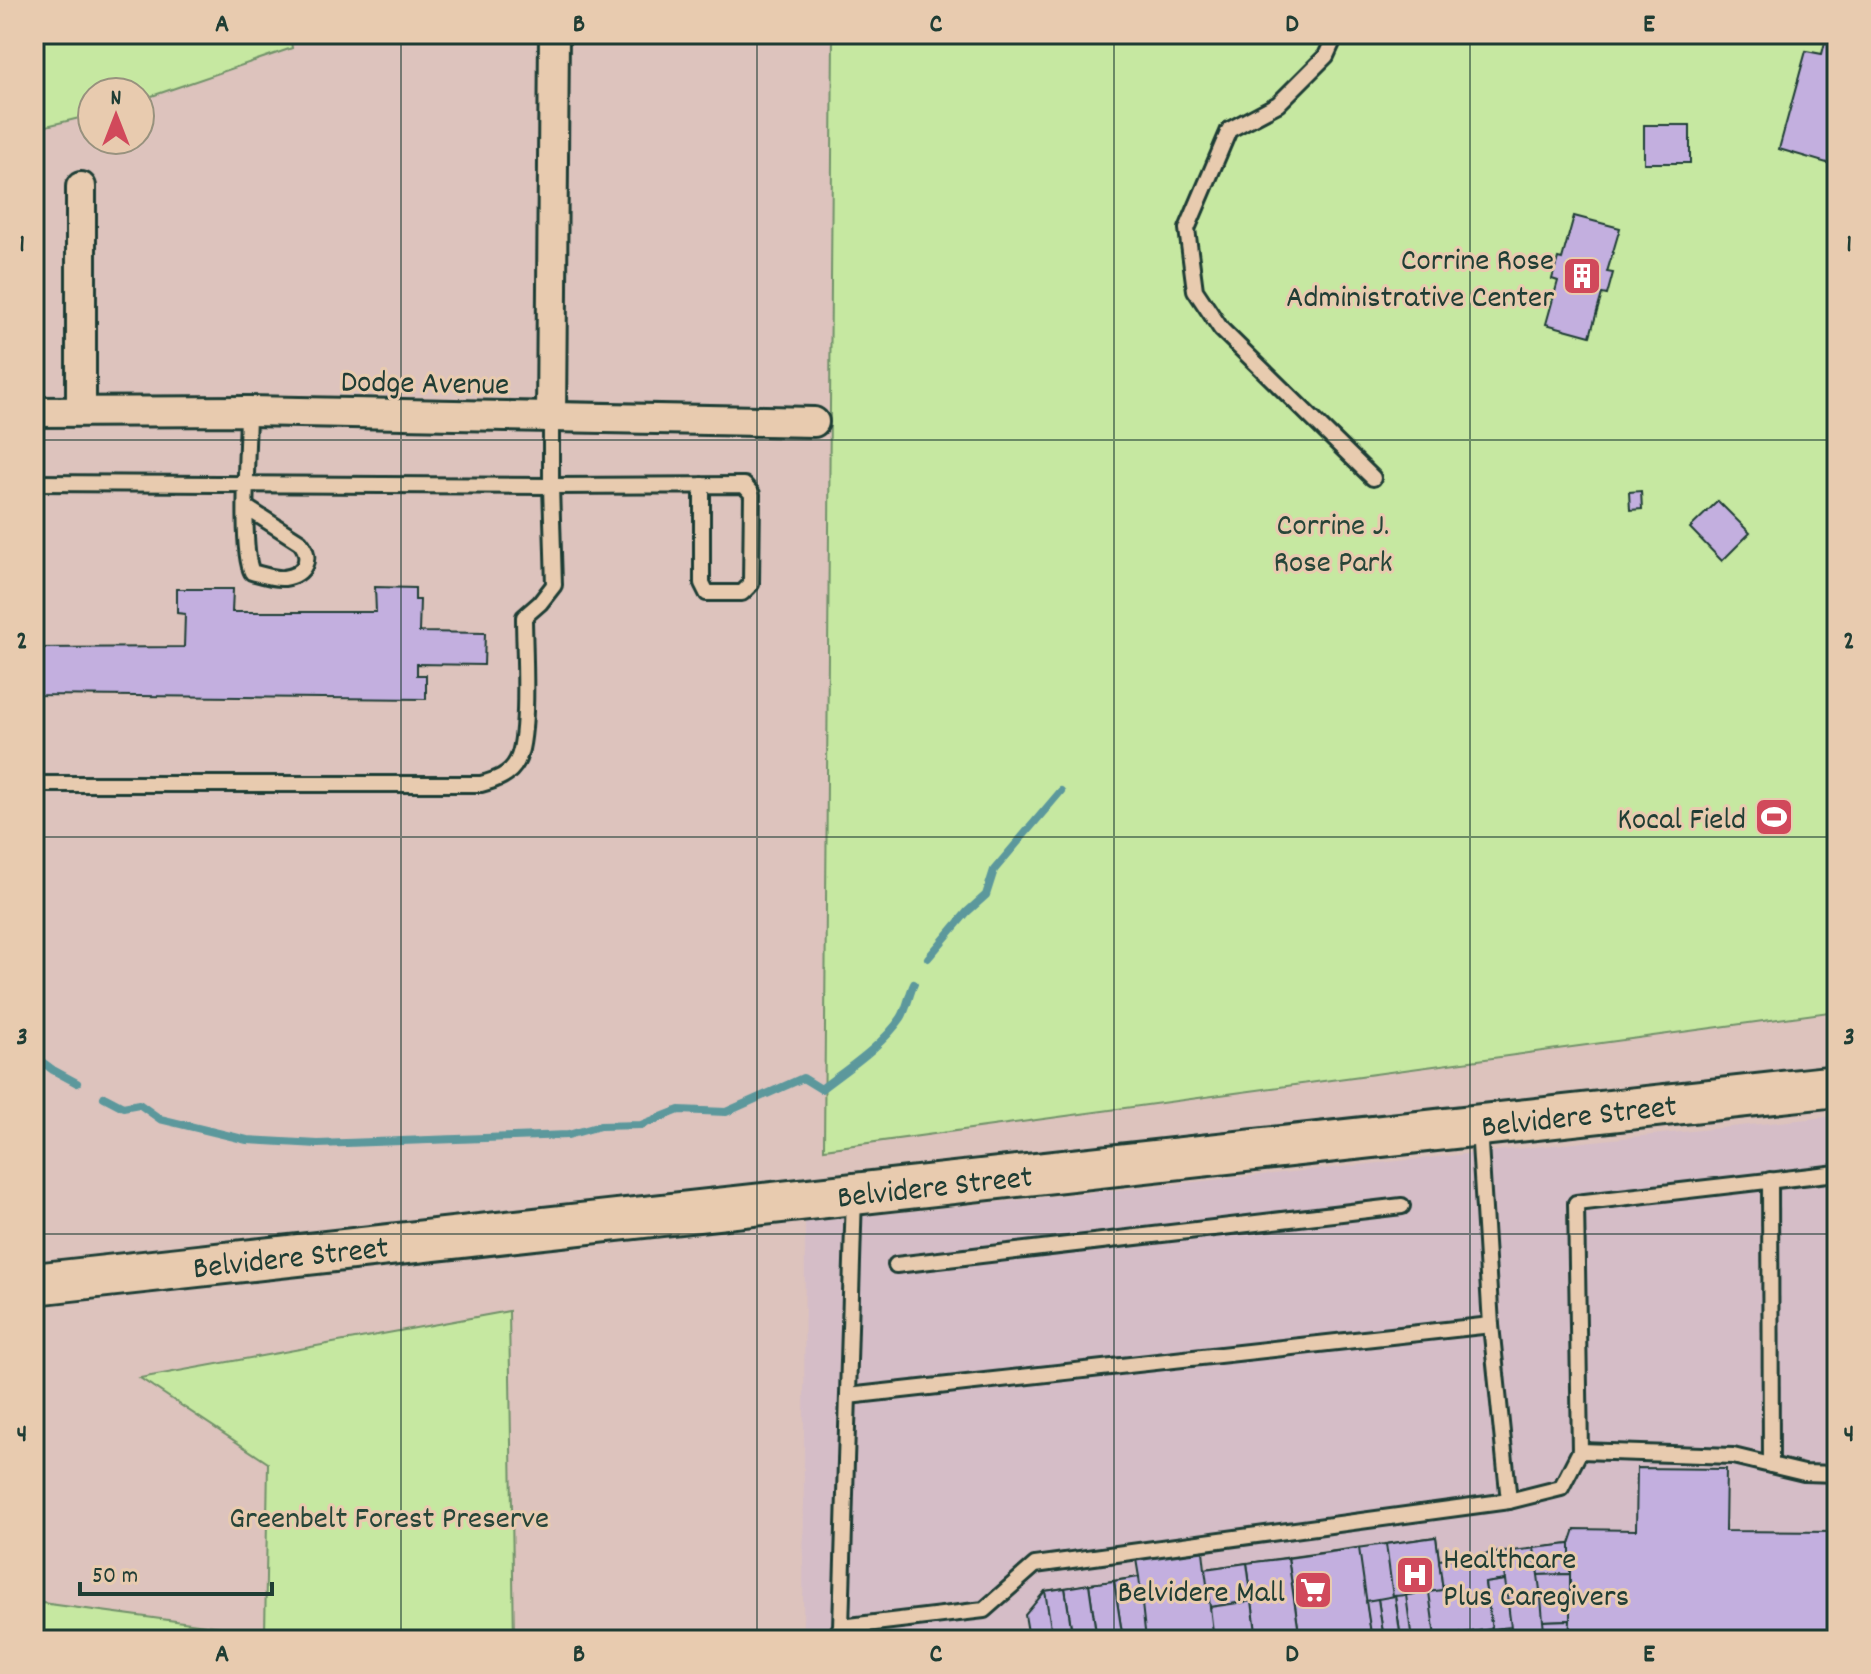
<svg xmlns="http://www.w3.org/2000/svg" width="1871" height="1674" font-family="Dekko,sans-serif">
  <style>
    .built { fill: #d5bdc7 }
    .green { fill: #c6e8a1; stroke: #72926a; stroke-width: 2 }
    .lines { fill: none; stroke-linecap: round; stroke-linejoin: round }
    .stream { stroke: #5c989c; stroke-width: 8 }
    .building { fill: #c3afdf; stroke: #1f3d34; stroke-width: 2 }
    .service-casing { stroke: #1f3d34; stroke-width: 20 }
    .minor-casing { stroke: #1f3d34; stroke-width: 34 }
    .secondary-casing { stroke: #1f3d34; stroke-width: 46 }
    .service { stroke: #e8cbaf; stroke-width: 14 }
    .minor { stroke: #e8cbaf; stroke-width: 28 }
    .secondary { stroke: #e8cbaf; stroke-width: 40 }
    .grid { fill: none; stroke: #1f3d34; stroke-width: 2; stroke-opacity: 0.55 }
    .labels { text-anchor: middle; stroke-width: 6; stroke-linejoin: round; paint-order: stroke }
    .poi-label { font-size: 32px; fill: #1f3d34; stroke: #e8cbaf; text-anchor: end }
    .street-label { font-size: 32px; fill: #1f3d34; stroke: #e8cbaf }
    .park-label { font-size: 32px; fill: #274639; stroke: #e8cbaf }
    .neatline { fill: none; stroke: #1f3d34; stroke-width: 3 }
    .grid-label { font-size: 26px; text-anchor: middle; font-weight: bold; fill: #1f3d34 }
  </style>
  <rect width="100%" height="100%" fill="#ddc3bd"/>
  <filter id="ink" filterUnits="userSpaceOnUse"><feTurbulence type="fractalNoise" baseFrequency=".0125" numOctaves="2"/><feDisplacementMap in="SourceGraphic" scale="16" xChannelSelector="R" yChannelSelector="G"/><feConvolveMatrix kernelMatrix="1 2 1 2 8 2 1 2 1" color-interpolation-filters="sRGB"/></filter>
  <g filter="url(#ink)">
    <path class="built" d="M1837 1116V1640H803L805 1222Z"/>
    <g class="green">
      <path d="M34 34H290L292 48 140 100V92H92V115L34 129Z"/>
      <path d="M833 34H1837V1011L824 1149Z"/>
      <path d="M509 1311 514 1640H34V1602L265 1633 268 1463 140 1378Z"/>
    </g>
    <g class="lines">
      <g class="stream">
        <path d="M928 958 967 912 986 895 994 870 1061 791"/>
        <path d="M34 1056 53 1070 77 1083"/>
        <path d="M104 1097 123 1107 139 1104 160 1119 247 1140 318 1144 568 1135 600 1126 641 1125 679 1110 726 1112 803 1078 821 1089C848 1068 881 1047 901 1018 907 1009 909 994 914 984"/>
      </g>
    </g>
    <g class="building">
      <path d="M1827 34H1837V166L1779 149 1806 51 1822 54Z"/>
      <rect x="1644" y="125" width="46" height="38"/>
      <path d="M1574 216 1620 228 1607 272 1613 273 1607 295 1602 294 1590 336 1546 324 1558 281 1552 279 1558 258 1562 259Z"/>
      <path d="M1641 491 1642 509 1630 510 1629 492Z"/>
      <path d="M1718 501 1750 533 1722 561 1690 528Z"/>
      <path d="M375 587 415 588V600H420L419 632 485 633 484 665 417 664V675H426V699L34 695V639H36V648L184 647 185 614 177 613V589H233L232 612H376Z"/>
      <path d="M1637 1468 1726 1469 1725 1531 1837 1532V1640H1569L1570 1544 1575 1529 1636 1530Z"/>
      <path d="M1436 1537 1439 1560 1570 1544 1569 1640H971L1028 1632 1025 1615 1045 1591 1139 1577 1136 1559 1203 1551 1205 1569Z"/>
      <path d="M1436 1537 1443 1590 1393 1597 1386 1544Z"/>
      <path d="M1570 1544V1574L1538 1575 1534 1548Z"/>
      <path d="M1359 1548 1372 1640H1300L1288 1558Z"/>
      <path d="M1501 1552 1505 1580 1485 1583 1492 1629 1435 1637 1429 1592 1443 1590 1439 1560Z"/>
      <path d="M1288 1558 1300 1640H1257L1247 1563Z"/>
      <path d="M1247 1563 1252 1601 1210 1607 1205 1569Z"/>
      <path d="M1570 1574V1596L1541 1598 1538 1575Z"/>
      <path d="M1139 1577 1146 1640H1123L1114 1581Z"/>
      <path d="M1505 1580 1511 1627 1492 1629 1485 1583Z"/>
      <path d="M1114 1581 1123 1640H1097L1089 1584Z"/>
      <path d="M1089 1584 1097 1640H1073L1065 1588Z"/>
      <path d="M1065 1588 1073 1640H1053L1045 1591Z"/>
      <path d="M1406 1595 1412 1640H1401L1395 1596Z"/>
      <path d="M1395 1596 1401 1640H1384L1378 1599Z"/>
      <path d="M1570 1596V1620L1543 1621 1541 1598Z"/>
      <path d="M1378 1599 1384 1640H1372L1366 1601Z"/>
      <path d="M1252 1601 1257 1640H1214L1210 1607Z"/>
      <path d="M1570 1620 1569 1640H1545L1543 1621Z"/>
      <path d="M1028 1632 1029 1640H990V1637Z"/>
    </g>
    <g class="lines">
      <defs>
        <g id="service">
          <path d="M1336 34 1326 56 1278 104 1229 130 1187 229 1195 290 1221 329 1373 478"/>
          <path d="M34 483 551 486V417"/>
          <path d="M247 508 300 542C313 558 305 575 284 578 274 579 263 575 252 572 240 548 248 444 248 411"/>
          <path d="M34 784H481C496 780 510 775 517 761 530 737 524 648 524 617L540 603 554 585 551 486C616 486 680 485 744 485L752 494 751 584 742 593H707L702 583V485"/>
          <path d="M1479 1127 1491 1325 1509 1501"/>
          <path d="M1770 1180 1771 1465"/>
          <path d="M896 1265 1402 1206"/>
          <path d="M848 1396 1491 1325"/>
          <path d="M1580 1451 1576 1203 1837 1173"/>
          <path d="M841 1627 984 1610 1035 1565 1509 1501 1561 1488 1580 1451 1733 1456 1804 1473 1837 1474"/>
          <path d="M833 1640 841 1627 854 1195"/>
        </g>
        <g id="minor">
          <path d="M81 187V411"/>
          <path d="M34 412 248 411 814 422"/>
          <path d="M551 417 554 34"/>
        </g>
        <g id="secondary">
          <path id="s1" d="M34 1284 1837 1086"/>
        </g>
      </defs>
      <use href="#service" class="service-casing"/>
      <use href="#minor" class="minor-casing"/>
      <use href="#secondary" class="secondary-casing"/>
      <use href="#service" class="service"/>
      <use href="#minor" class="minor"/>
      <use href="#secondary" class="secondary"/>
    </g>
  </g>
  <path class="grid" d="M401 34V1640M757 34V1640M1114 34V1640M1470 34V1640M34 440H1837M34 837H1837M34 1234H1837"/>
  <defs>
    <symbol id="building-square" viewBox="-11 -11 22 22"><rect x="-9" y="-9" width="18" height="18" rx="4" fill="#d1495b" stroke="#e8cbaf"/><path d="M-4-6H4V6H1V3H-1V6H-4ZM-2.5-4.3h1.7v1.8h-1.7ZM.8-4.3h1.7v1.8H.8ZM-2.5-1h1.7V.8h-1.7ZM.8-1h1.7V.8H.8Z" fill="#fff"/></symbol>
    <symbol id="stadium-square" viewBox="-11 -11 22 22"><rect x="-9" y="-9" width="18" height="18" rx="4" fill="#d1495b" stroke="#e8cbaf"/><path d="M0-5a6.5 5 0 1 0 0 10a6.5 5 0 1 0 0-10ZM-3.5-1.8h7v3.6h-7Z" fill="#fff"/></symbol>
    <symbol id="hospital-square" viewBox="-11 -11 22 22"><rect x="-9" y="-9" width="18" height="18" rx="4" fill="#d1495b" stroke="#e8cbaf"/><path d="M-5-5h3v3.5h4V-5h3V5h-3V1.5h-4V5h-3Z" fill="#fff"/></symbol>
    <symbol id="supermarket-square" viewBox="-11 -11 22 22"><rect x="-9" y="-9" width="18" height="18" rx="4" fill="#d1495b" stroke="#e8cbaf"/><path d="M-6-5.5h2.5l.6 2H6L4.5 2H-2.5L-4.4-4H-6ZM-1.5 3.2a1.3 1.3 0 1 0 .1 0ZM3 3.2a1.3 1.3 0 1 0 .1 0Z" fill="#fff"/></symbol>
  </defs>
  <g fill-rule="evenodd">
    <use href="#building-square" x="1560" y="254" width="44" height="44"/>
    <use href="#stadium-square" x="1752" y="795" width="44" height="44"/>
    <use href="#hospital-square" x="1393" y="1553" width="44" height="44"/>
    <use href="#supermarket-square" x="1291" y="1568" width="44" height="44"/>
  </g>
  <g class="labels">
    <g class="poi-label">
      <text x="1554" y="269">Corrine Rose<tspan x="1554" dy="37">Administrative Center</tspan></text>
      <text x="1746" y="828">Kocal Field</text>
      <text x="1443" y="1568" text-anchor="start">Healthcare<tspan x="1443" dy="37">Plus Caregivers</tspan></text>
      <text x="1285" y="1601">Belvidere Mall</text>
    </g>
    <g class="street-label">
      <text transform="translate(425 381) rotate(1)" y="11">Dodge Avenue</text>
      <text dy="11" stroke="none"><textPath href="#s1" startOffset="1554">Belvidere Street</textPath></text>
      <text dy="11" stroke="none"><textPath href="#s1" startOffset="906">Belvidere Street</textPath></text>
      <text dy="11" stroke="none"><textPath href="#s1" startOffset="258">Belvidere Street</textPath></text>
    </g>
    <g class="park-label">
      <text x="1333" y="534">Corrine J.<tspan x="1333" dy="37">Rose Park</tspan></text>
      <text x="389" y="1527">Greenbelt Forest Preserve</text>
    </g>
  </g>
  <rect width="1871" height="1674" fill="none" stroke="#e8cbaf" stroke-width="88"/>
  <g transform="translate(116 116)"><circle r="38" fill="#e8cbaf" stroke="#98927e" stroke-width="2"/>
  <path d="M0-6L14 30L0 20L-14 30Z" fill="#d1495b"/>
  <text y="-12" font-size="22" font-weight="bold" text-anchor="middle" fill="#1f3d34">N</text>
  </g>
  <path d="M80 1582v12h192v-12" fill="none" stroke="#1f3d34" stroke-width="4"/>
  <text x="92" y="1582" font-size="24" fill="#1f3d34" stroke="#e8cbaf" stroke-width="6" paint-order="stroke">50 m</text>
  <rect x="44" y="44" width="1783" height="1586" class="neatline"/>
  <g class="grid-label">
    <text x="222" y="31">A</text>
    <text x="579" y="31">B</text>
    <text x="936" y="31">C</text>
    <text x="1292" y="31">D</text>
    <text x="1649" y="31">E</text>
    <text x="22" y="251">1</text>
    <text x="1849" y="251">1</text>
    <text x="22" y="648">2</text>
    <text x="1849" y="648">2</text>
    <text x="22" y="1044">3</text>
    <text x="1849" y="1044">3</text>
    <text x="22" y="1441">4</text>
    <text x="1849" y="1441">4</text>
    <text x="222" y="1661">A</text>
    <text x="579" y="1661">B</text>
    <text x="936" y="1661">C</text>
    <text x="1292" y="1661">D</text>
    <text x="1649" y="1661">E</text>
  </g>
</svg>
